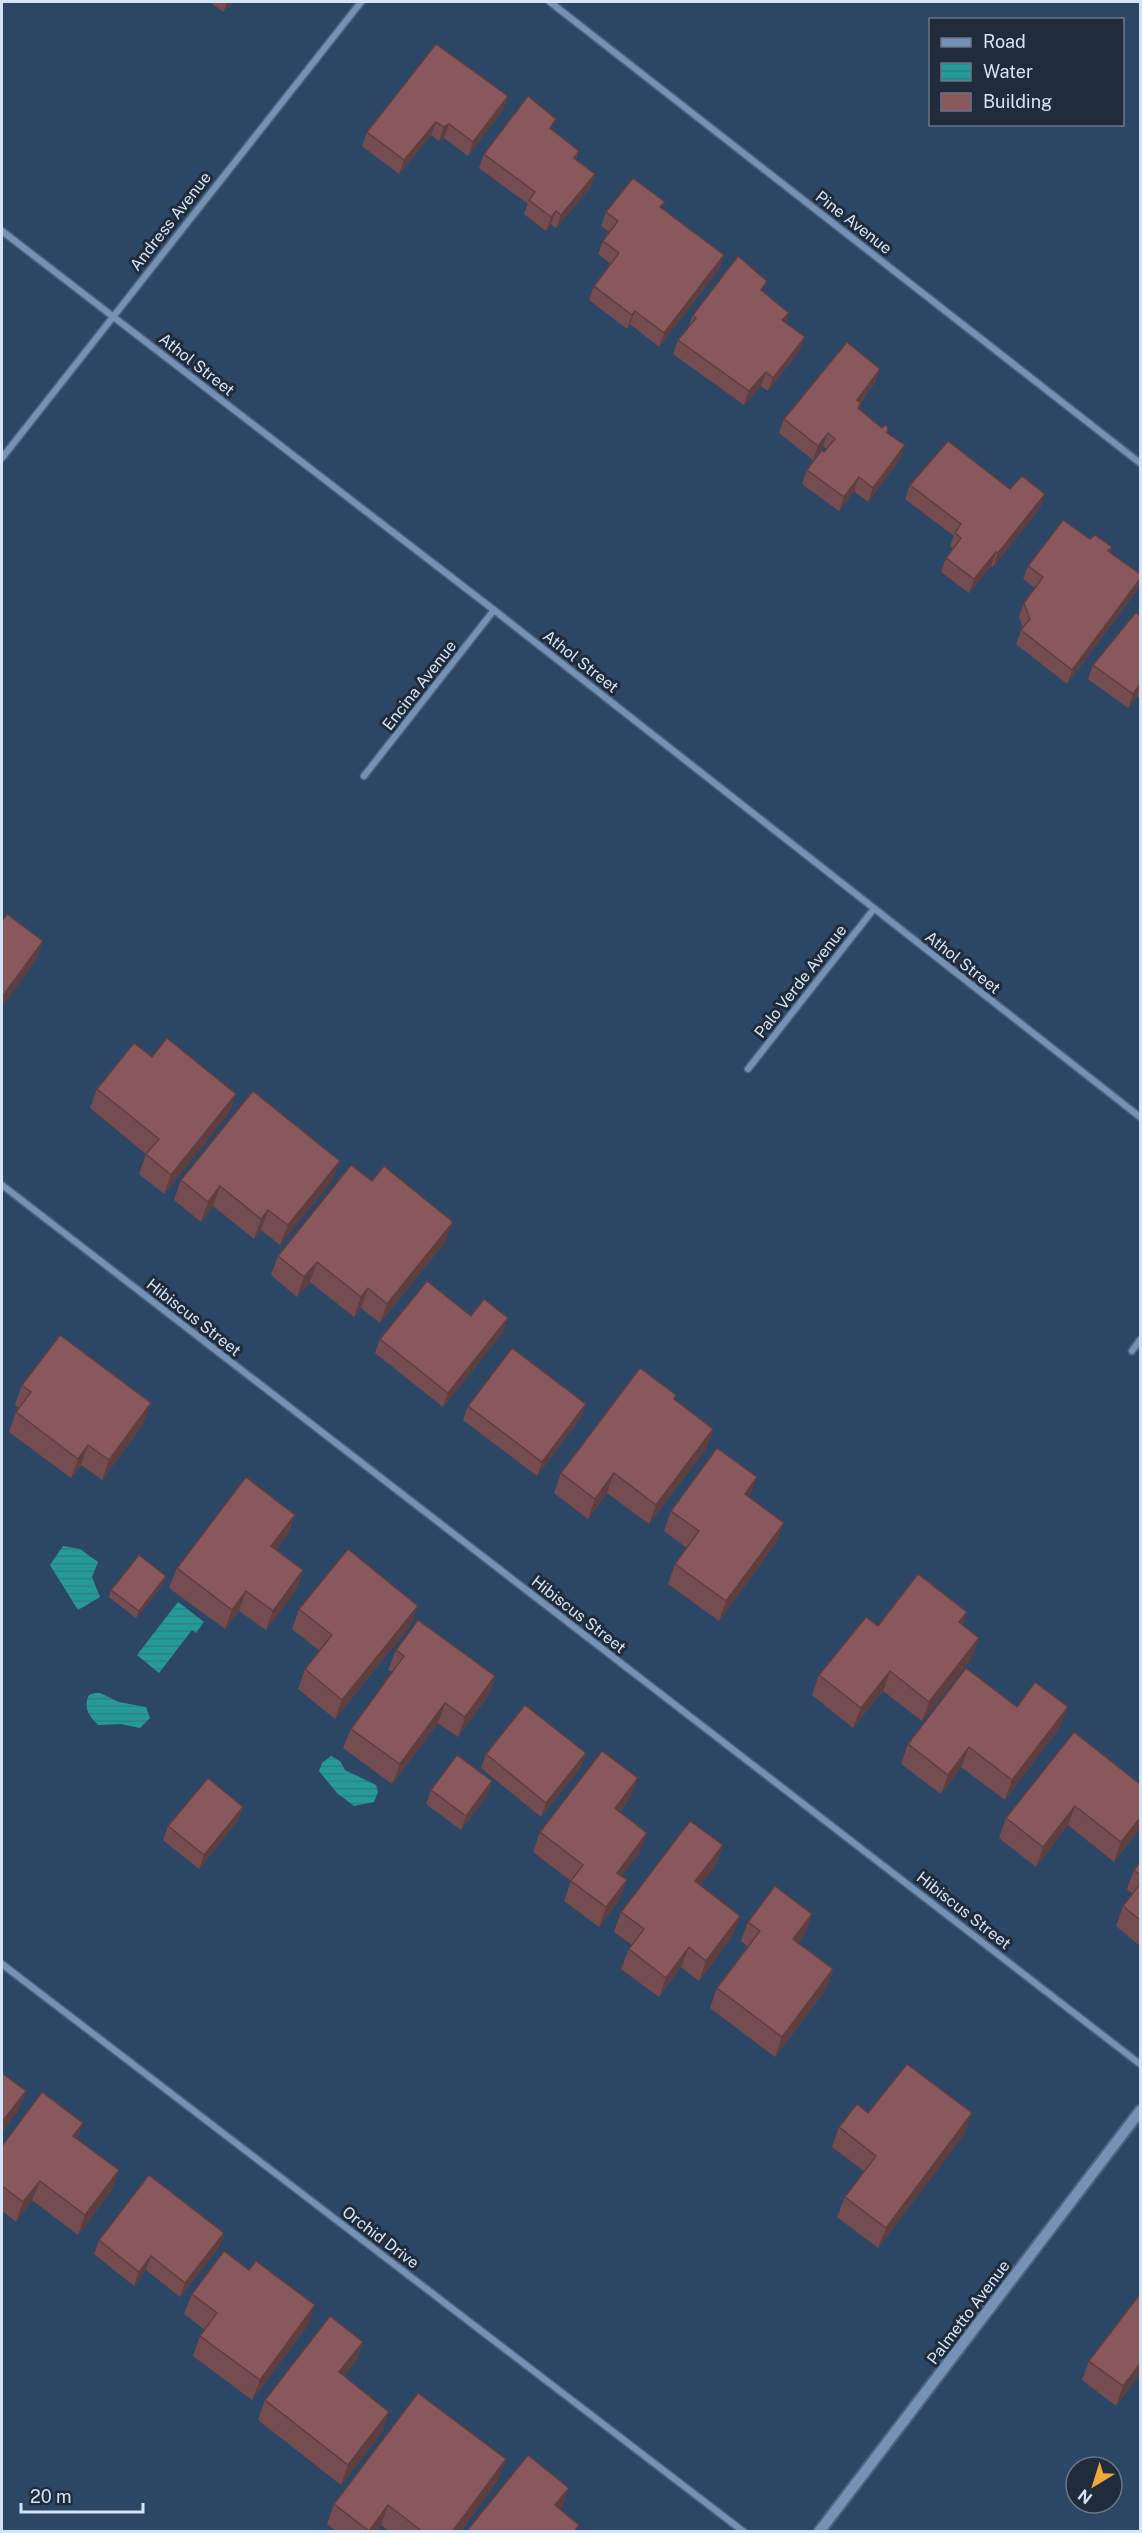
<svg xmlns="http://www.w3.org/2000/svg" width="1142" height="2533" font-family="'Public Sans',sans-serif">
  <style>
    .water { fill: url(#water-rules) }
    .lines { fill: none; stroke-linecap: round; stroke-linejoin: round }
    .minor-casing { stroke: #4d637e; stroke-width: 9 }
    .tertiary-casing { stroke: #4d637e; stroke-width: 14 }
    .minor { stroke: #7492b6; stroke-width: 6 }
    .tertiary { stroke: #7492b6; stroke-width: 10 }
    .wall { fill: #754c4f }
    .shaded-wall { fill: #5f3e40 }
    .building { fill: #88585c; stroke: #5f3e40; stroke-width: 1.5 }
    .labels { text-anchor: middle; stroke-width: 6; stroke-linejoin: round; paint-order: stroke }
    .street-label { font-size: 16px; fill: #d4e4f7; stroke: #202c3b }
  </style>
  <defs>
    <pattern id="water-rules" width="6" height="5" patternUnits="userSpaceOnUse" patternTransform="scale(1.5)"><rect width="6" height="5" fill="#259b99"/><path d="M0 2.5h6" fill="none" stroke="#2d8181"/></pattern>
  </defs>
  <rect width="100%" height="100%" fill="#2c4766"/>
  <g class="water">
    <path d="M63 1546 80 1549 98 1562 92 1577 100 1597 78 1610 50 1565Z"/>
    <path d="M178 1602 204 1622 196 1633 192 1630 159 1673 137 1655Z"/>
    <path d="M95 1693H100L119 1702 146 1707 150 1718 140 1728 121 1724 98 1725C89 1716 83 1707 89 1695Z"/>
    <path d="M331 1756 340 1761 345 1770 376 1785 378 1792 374 1802 354 1806 337 1793 319 1771 322 1763Z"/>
  </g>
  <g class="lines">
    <defs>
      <g id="minor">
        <path d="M550 2 1140 463"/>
        <path d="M2 231 494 610 1140 1117"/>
        <path d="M2 458 361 2"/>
        <path d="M364 776 494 610"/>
        <path d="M748 1069 873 910"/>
        <path d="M2 1185 1140 2064"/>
        <path d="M1132 1351 1140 1340"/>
        <path d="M2 1964 744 2532"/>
      </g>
      <path id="tertiary" d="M819 2532 1140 2111"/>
    </defs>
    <use href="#minor" class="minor-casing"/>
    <use href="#tertiary" class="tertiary-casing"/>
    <use href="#minor" class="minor"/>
    <use href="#tertiary" class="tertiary"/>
  </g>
  <g class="wall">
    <path d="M210 2H233L223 12Z"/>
    <path d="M508 96 503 110 468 156 444 138 439 141 431 135 399 174 362 146 367 132Z"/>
    <path d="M552 130 579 151 576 159 595 174 590 188 556 228 551 224 546 231 524 214 528 204 479 168 484 154Z"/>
    <path d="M662 209 724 255 719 269 659 347 630 324 627 329 589 300 594 286 611 264 598 254 603 241 610 232 601 226 606 212Z"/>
    <path d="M763 292 789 313 786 322 800 350 768 391 761 386 744 405 673 354 678 340 688 328 693 315Z"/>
    <path d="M880 369 875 382 861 402 859 409 887 433 900 459 868 502 854 491 839 511 802 484 807 470 827 449 823 446 813 460 779 433 784 419Z"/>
    <path d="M910 485 1010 489 1045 494 1040 508 993 567 991 566 969 593 941 572 946 558 953 549 950 546 954 536 905 499Z"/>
    <path d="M1090 539 1112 547 1110 552 1138 589 1067 684 1016 644 1021 630 1023 628 1019 617 1024 603 1035 588 1023 579 1028 566Z"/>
    <path d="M1140 616V699L1137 696 1128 708 1088 679 1093 665Z"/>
    <path d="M152 1057 236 1094 229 1113 164 1194 139 1174 146 1154 90 1108 97 1089Z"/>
    <path d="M181 1180 332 1181 280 1245 261 1230 254 1239 213 1206 201 1222 174 1200Z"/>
    <path d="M446 1241 380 1323 361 1308 354 1317 310 1282 297 1297 271 1275 278 1256Z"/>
    <path d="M471 1316 503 1332 443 1407 375 1353 380 1339Z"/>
    <path d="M22 1385 144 1423 102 1480 81 1465 71 1478 9 1432 16 1412 19 1408 15 1405Z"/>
    <path d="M675 1400 713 1429 706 1449 649 1524 607 1493 588 1519 554 1493 561 1473Z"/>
    <path d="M468 1406 581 1417 537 1476 463 1420Z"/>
    <path d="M750 1498 776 1543 719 1621 668 1584 675 1564 687 1548 664 1531 671 1511Z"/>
    <path d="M295 1515 288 1534 276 1549 303 1570 296 1590 266 1630 239 1611 225 1629 169 1588 177 1568Z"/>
    <path d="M166 1576 164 1583 136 1618 109 1597 111 1590Z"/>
    <path d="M299 1609 410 1626 335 1719 298 1689 305 1669 320 1651 292 1629Z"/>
    <path d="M962 1625 972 1658 922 1721 883 1691 853 1728 812 1695 819 1675 878 1626Z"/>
    <path d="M396 1650 495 1676 488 1696 458 1737 438 1723 392 1784 343 1748 351 1729 392 1672 388 1670Z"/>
    <path d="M1017 1707 1060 1727 1005 1800 961 1767 941 1794 901 1764 908 1744Z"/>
    <path d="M1074 1732 1140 1829 1114 1862 1068 1825 1036 1867 999 1838 1006 1818Z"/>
    <path d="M486 1754 581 1767 541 1817 481 1768Z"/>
    <path d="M492 1781 487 1795 461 1830 426 1804 431 1790Z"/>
    <path d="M630 1798 620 1812 640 1852 622 1876 627 1880 619 1900 599 1927 564 1901 571 1881 533 1852 540 1832Z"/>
    <path d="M243 1807 238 1820 199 1869 163 1840 168 1826Z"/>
    <path d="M1140 1862V1946L1116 1926 1123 1906 1133 1894 1127 1889 1134 1870Z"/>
    <path d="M716 1865 700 1885 733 1935 699 1981 681 1967 659 1997 621 1969 629 1949 632 1945 614 1932 621 1912Z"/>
    <path d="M812 1914 805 1934 798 1943 833 1969 826 1989 775 2057 710 2008 717 1988 748 1947 741 1941 748 1922Z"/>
    <path d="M868 2113 965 2133 878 2248 837 2217 845 2197 864 2171 832 2147 839 2127Z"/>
    <path d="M77 2140 112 2190 78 2235 32 2200 16 2222 2 2211V2146Z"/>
    <path d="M224 2233 219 2247 180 2297 146 2270 134 2286 94 2254 99 2240Z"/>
    <path d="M192 2294 308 2325 252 2400 193 2356 200 2336 205 2330 184 2314Z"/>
    <path d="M1140 2294V2374L1116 2406 1082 2380 1089 2361Z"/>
    <path d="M363 2342 356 2361 344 2376 382 2432 341 2485 258 2420 265 2400Z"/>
    <path d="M499 2479 460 2532H390L381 2525 376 2532H337L327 2524 334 2504Z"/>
  </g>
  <g class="shaded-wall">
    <path d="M227 2H233L223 12Z"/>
    <path d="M508 96 503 110 468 156 473 142Z"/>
    <path d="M436 122 431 135 399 174 404 160Z"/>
    <path d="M449 124 444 138 439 141 444 127Z"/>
    <path d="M595 174 590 188 556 228 561 215Z"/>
    <path d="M556 211 551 224 546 231 551 217Z"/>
    <path d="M724 255 719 269 659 347 664 333Z"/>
    <path d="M635 311 630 324 627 329 632 315Z"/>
    <path d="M789 313 784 327 782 320Z"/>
    <path d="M805 337 800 350 768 391 773 378Z"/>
    <path d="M880 369 875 382 852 413 857 400Z"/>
    <path d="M766 372 761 386 744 405 749 391Z"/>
    <path d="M828 433 823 446 813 460 818 446Z"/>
    <path d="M905 445 900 459 868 502 873 488Z"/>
    <path d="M859 477 854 491 839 511 844 497Z"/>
    <path d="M1045 494 1040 508 993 567 998 553Z"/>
    <path d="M996 552 991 566 969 593 974 579Z"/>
    <path d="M1140 579V582L1138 589 1067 684 1072 670Z"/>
    <path d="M1140 684 1137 696 1128 708 1133 694Z"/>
    <path d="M43 941 36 960 2 1007V997Z"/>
    <path d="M236 1094 229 1113 164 1194 171 1175Z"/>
    <path d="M340 1161 332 1181 280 1245 288 1225Z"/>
    <path d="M220 1186 213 1206 201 1222 208 1202Z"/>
    <path d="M268 1210 261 1230 254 1239 261 1219Z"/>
    <path d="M453 1222 446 1241 380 1323 387 1304Z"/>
    <path d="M317 1262 310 1282 297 1297 304 1277Z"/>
    <path d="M368 1288 361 1308 354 1317 361 1297Z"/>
    <path d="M508 1318 503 1332 443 1407 448 1393Z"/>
    <path d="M151 1403 144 1423 102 1480 109 1460Z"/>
    <path d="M586 1404 581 1417 537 1476 542 1462Z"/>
    <path d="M713 1429 706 1449 649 1524 656 1505Z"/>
    <path d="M88 1445 81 1465 71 1478 78 1459Z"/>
    <path d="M614 1473 607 1493 588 1519 595 1499Z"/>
    <path d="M757 1477 750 1497 738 1514 745 1494Z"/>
    <path d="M295 1515 288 1534 264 1565 271 1546Z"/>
    <path d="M784 1523 776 1543 719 1621 726 1601Z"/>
    <path d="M303 1570 296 1590 266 1630 273 1611Z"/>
    <path d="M166 1576 164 1583 136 1618 139 1611Z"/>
    <path d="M246 1591 239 1611 225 1629 232 1610Z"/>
    <path d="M418 1606 410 1626 335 1719 342 1700Z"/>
    <path d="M967 1612 960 1632 959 1622Z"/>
    <path d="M979 1638 972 1658 922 1721 929 1702Z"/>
    <path d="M890 1671 883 1691 853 1728 861 1708Z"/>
    <path d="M495 1676 488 1696 458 1737 465 1717Z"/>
    <path d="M445 1703 438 1723 392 1784 400 1764Z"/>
    <path d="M1068 1707 1060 1727 1005 1800 1012 1780Z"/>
    <path d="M969 1747 961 1767 941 1794 948 1775Z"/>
    <path d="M586 1753 581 1767 541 1817 546 1803Z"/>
    <path d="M638 1778 630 1798 608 1827 615 1808Z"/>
    <path d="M492 1781 487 1795 461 1830 466 1816Z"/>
    <path d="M1075 1806 1068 1825 1036 1867 1043 1847Z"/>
    <path d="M243 1807 238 1820 199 1869 204 1855Z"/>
    <path d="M1140 1818V1829L1114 1862 1121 1842Z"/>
    <path d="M647 1833 640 1852 610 1892 617 1873Z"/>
    <path d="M723 1845 716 1865 688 1901 695 1881Z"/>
    <path d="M627 1880 619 1900 599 1927 606 1907Z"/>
    <path d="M812 1914 805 1934 786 1959 793 1939Z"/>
    <path d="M740 1916 733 1935 699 1981 706 1961Z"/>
    <path d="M689 1947 681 1967 659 1997 666 1978Z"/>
    <path d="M833 1969 826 1989 775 2057 782 2037Z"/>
    <path d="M26 2091 18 2111 2 2133V2122Z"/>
    <path d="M972 2113 965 2133 878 2248 886 2228Z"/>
    <path d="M83 2123 76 2143 73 2136Z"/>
    <path d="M119 2170 112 2190 78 2235 85 2215Z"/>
    <path d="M40 2181 32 2200 16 2222 23 2202Z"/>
    <path d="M224 2233 219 2247 180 2297 185 2283Z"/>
    <path d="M151 2256 146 2270 134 2286 139 2272Z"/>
    <path d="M315 2305 308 2325 252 2400 260 2380Z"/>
    <path d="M363 2342 356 2361 332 2392 339 2372Z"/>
    <path d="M1140 2364V2374L1116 2406 1123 2386Z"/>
    <path d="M389 2412 382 2432 341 2485 348 2465Z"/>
    <path d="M506 2459 499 2479 460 2532H452Z"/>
    <path d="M569 2488 562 2508 548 2525 555 2505Z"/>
    <path d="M388 2505 381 2525 376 2532H369Z"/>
  </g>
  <g class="building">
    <path d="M436 44 508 96 473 142 449 124 444 127 436 122 404 160 367 132Z"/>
    <path d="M528 96 556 119 550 128 579 151 574 158 595 174 561 215 556 211 551 217 529 200 535 192 484 154Z"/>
    <path d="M633 178 665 202 660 207 724 255 664 333 635 311 632 315 594 286 619 253 603 241 618 221 606 212Z"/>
    <path d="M738 256 767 281 761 290 789 313 782 320 805 337 773 378 766 372 749 391 678 340 696 318 693 315Z"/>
    <path d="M847 342 880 369 857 400 861 403 858 408 882 428 885 425 888 427 887 433 905 445 873 488 859 477 844 497 807 470 822 450 824 452 835 439 828 433 818 446 784 419Z"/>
    <path d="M948 441 1010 489 1022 476 1045 494 998 553 996 552 974 579 946 558 961 538 955 533 961 524 910 485Z"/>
    <path d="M1063 520 1090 539 1095 535 1112 547 1108 551 1140 574V579L1072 670 1021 630 1030 619 1024 603 1043 577 1028 566Z"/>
    <path d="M1136 612 1140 616V684L1133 694 1093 665Z"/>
    <path d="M7 914 43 941 2 997V921Z"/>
    <path d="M167 1038 236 1094 171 1175 146 1154 159 1139 97 1089 134 1043 152 1057Z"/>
    <path d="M253 1091 340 1161 288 1225 268 1210 261 1219 220 1186 208 1202 181 1180Z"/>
    <path d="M351 1165 372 1181 384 1166 453 1222 387 1304 368 1288 361 1297 317 1262 304 1277 278 1256Z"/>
    <path d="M427 1281 471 1316 484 1299 508 1318 448 1393 380 1339Z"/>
    <path d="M60 1335 151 1403 109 1460 88 1445 78 1459 16 1412 31 1392 22 1385Z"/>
    <path d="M512 1348 586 1404 542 1462 468 1406Z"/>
    <path d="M640 1368 676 1395 674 1399 713 1429 656 1505 614 1473 595 1499 561 1473Z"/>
    <path d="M717 1448 757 1477 745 1494 784 1523 726 1601 675 1564 699 1531 671 1511Z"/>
    <path d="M246 1477 295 1515 271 1546 303 1570 273 1611 246 1591 232 1610 177 1568Z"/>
    <path d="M348 1549 418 1606 342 1700 305 1669 332 1635 299 1609Z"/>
    <path d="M139 1555 166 1576 139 1611 111 1590Z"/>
    <path d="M918 1574 967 1612 959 1622 979 1638 929 1702 890 1671 861 1708 819 1675 866 1617 878 1626Z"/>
    <path d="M418 1620 495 1676 465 1717 445 1703 400 1764 351 1729 404 1656 396 1650Z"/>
    <path d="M966 1668 1017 1707 1035 1682 1068 1707 1012 1780 969 1747 948 1775 908 1744Z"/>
    <path d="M525 1705 586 1753 546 1803 486 1754Z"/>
    <path d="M1074 1732 1140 1784V1818L1121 1842 1075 1806 1043 1847 1006 1818Z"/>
    <path d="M602 1751 638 1778 615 1808 647 1833 617 1873 627 1880 606 1907 571 1881 583 1865 540 1832Z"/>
    <path d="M457 1755 492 1781 466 1816 431 1790Z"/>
    <path d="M208 1778 243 1807 204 1855 168 1826Z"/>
    <path d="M690 1821 723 1845 695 1881 740 1916 706 1961 689 1947 666 1978 629 1949 644 1929 621 1912Z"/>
    <path d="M1140 1862V1875L1134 1870Z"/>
    <path d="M1140 1884V1920L1123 1906Z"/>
    <path d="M775 1886 812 1914 793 1939 833 1969 782 2037 717 1988 760 1931 748 1922Z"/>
    <path d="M907 2064 972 2113 886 2228 845 2197 876 2156 839 2127 857 2104 868 2113Z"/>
    <path d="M2 2073 26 2091 2 2122Z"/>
    <path d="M42 2092 83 2123 73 2136 119 2170 85 2215 40 2181 23 2202 2 2186V2146Z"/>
    <path d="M149 2175 224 2233 185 2283 151 2256 139 2272 99 2240Z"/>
    <path d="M224 2251 249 2270 256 2261 315 2305 260 2380 200 2336 217 2313 192 2294Z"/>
    <path d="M1140 2294V2364L1123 2386 1089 2361Z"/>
    <path d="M330 2316 363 2342 339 2372 389 2412 348 2465 265 2400Z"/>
    <path d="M418 2393 506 2459 452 2532H423L388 2505 369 2531 334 2504Z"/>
    <path d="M528 2455 569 2488 555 2505 579 2525 574 2532H466Z"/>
  </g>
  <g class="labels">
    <g class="street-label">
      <text transform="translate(170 221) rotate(-52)" y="6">Andress Avenue</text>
      <text transform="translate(854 222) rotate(38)" y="6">Pine Avenue</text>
      <text transform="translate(197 364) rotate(38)" y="6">Athol Street</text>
      <text transform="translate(581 661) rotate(38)" y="6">Athol Street</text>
      <text transform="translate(419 685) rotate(-52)" y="6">Encina Avenue</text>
      <text transform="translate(963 962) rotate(38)" y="6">Athol Street</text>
      <text transform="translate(800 981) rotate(-52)" y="6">Palo Verde Avenue</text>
      <text transform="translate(194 1317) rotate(38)" y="6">Hibiscus Street</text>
      <text transform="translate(579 1614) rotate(38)" y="6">Hibiscus Street</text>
      <text transform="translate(964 1910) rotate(38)" y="6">Hibiscus Street</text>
      <text transform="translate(381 2237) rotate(37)" y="6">Orchid Drive</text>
      <text transform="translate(968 2312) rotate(-53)" y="6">Palmetto Avenue</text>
    </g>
  </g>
  <rect width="1142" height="2533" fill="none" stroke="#d4e4f7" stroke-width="6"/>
  <rect x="929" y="18" width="195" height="108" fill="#202c3b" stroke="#687686" stroke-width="1.5"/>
  <rect x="941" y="38" width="30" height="9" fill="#7492b6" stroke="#687686" stroke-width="1.5"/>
  <text x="983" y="48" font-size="18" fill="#d4e4f7">Road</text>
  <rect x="941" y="63" width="30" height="18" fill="url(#water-rules)" stroke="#687686" stroke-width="1.5"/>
  <text x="983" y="78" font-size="18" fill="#d4e4f7">Water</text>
  <rect x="941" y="93" width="30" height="18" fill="#88585c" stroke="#687686" stroke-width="1.5"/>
  <text x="983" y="108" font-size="18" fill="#d4e4f7">Building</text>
  <g transform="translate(1094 2485) rotate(218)"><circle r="28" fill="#202c3b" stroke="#687686" stroke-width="1.5"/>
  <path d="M0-4.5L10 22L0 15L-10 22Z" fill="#eea83c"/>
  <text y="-9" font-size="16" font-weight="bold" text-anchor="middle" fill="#d4e4f7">N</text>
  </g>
  <path d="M21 2503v9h122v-9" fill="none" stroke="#d4e4f7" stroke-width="3"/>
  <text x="30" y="2503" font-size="18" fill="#d4e4f7" stroke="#202c3b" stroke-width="4.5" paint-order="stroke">20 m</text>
</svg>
